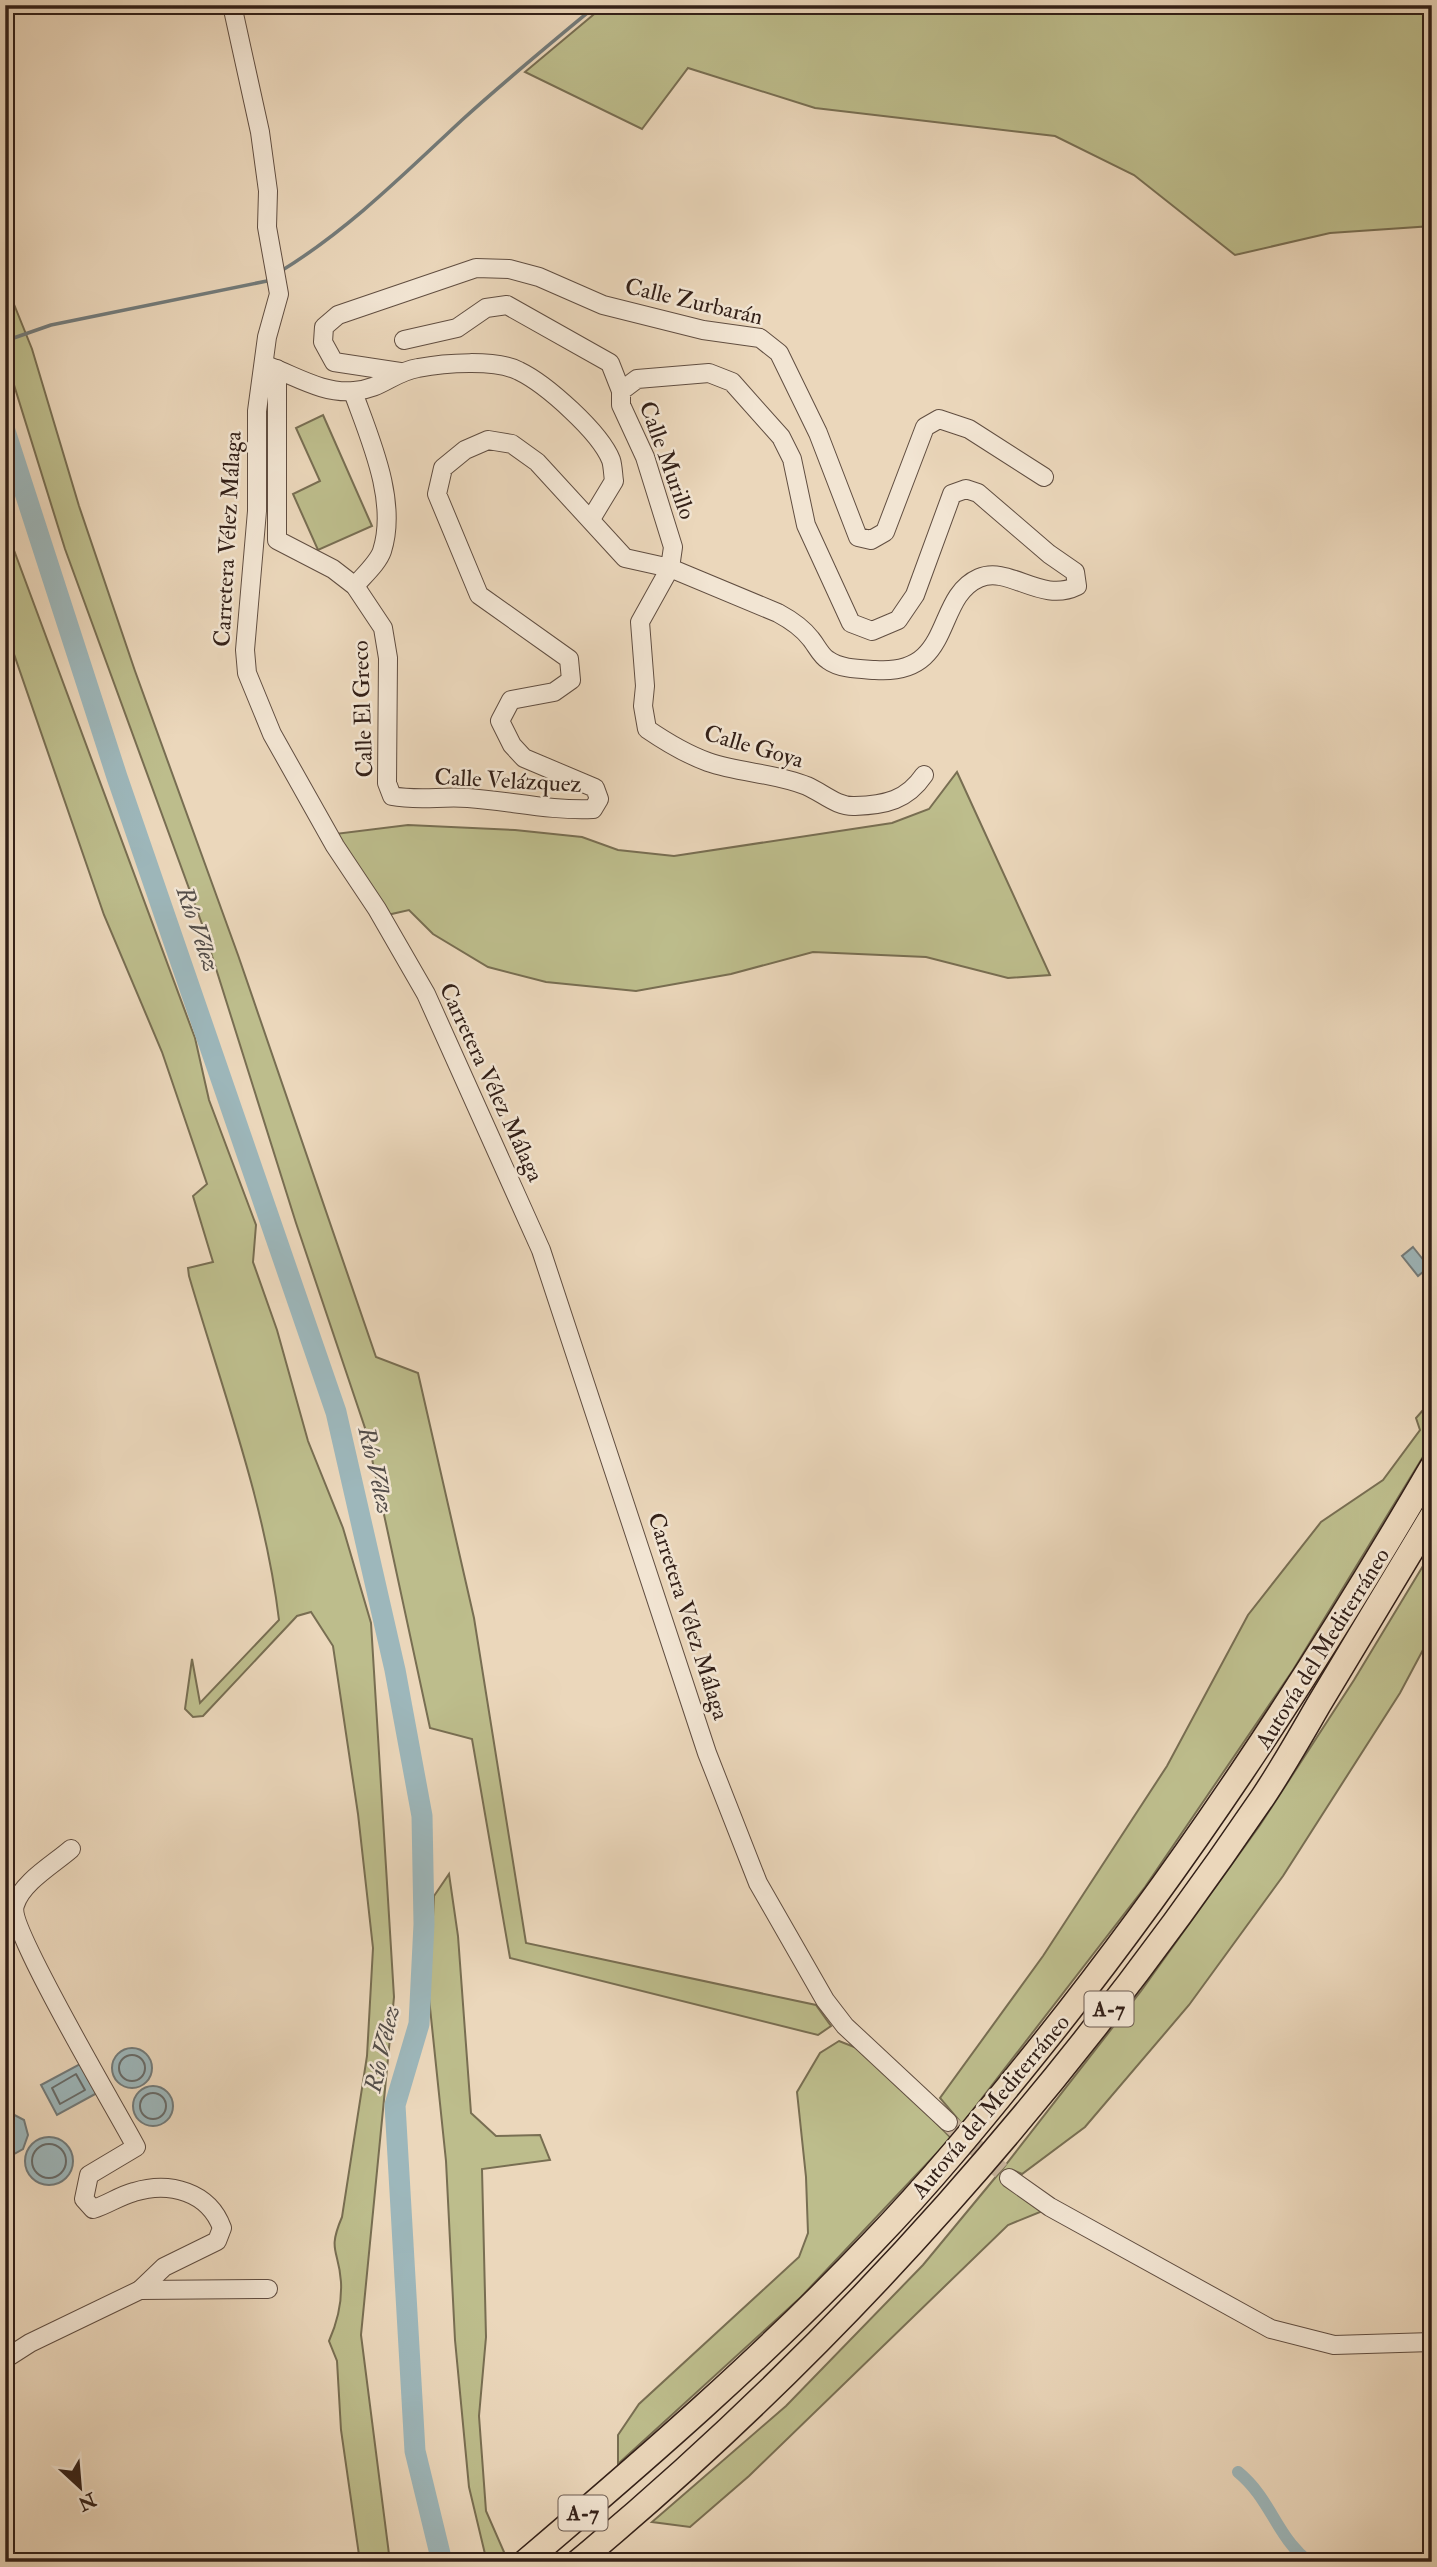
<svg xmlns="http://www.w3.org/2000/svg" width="1437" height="2567" font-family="'IM FELL Double Pica',serif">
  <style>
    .green { fill: #bdbd8c; stroke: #786e52; stroke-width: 2 }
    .water { fill: #9db7bb; stroke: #737b7a; stroke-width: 2 }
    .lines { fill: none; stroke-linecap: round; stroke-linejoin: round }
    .shore { stroke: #686c6a; stroke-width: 2 }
    .stream { stroke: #737b7a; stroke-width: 3.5 }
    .canal { stroke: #9db7bb; stroke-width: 12 }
    .river { stroke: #9db7bb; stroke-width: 21 }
    .minor-tunnel { stroke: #c6b29a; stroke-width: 18; stroke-dasharray: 18 9; stroke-linecap: butt }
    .minor-casing { stroke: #614e41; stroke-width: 20 }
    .highway-casing { stroke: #332018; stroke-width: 27 }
    .minor { stroke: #f2e5d3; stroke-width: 18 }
    .highway { stroke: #ebd7bb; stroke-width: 24 }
    .labels { text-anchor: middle; stroke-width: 5; stroke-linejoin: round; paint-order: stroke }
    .shield { fill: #f2e5d3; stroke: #6c5b50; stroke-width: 2 }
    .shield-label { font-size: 21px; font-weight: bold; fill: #332018 }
    .street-label { font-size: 23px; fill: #332018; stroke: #f2e5d3 }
    .water-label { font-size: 24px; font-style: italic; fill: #534d49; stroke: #f2e5d3 }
  </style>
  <rect width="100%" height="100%" fill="#ebd7bb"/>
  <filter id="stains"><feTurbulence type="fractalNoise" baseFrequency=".00286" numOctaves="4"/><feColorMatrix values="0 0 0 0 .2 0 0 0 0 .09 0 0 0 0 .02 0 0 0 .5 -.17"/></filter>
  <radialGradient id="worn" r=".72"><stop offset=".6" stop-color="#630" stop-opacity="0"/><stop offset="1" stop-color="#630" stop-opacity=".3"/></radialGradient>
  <g class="green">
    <path d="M605 5H1432V226L1330 233 1235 255 1134 175 1055 136 815 108 688 68 642 129 525 72Z"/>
    <path d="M5 282 32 349 79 506 135 671 238 955 376 1357 418 1373 474 1618 526 1943 816 2005 831 2026 818 2035 510 1958 472 1739 430 1728 366 1431 296 1223 202 924 65 549 5 356Z"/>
    <path d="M323 415 372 526 318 550 293 494 320 481 296 428Z"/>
    <path d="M5 526 195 1038 209 1100 256 1225 253 1262 277 1330 308 1441 343 1528 371 1623 394 1997 361 2335 390 2562H360L341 2430 337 2361 329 2341C337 2323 342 2302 341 2282 339 2249 327 2252 342 2217L367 2056 373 1948 358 1814 333 1646 311 1612 297 1616 203 1716 193 1717 185 1709 192 1659 200 1703 279 1620C265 1503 222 1389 189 1276L188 1268 213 1262 193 1196 207 1184 162 1052 104 915 5 628Z"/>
    <path d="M957 772 1050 975 1008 978 926 957 813 952 731 974 636 991 546 982 488 967 433 934 409 910 387 915 335 834 408 825 515 830 582 837 618 850 674 856 892 823 929 809Z"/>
    <path d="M1432 1400V1442L1293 1670 1145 1887 962 2124 940 2098 1043 1956 1167 1766 1248 1615 1321 1522 1383 1480 1420 1430 1416 1418Z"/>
    <path d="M1432 1551V1633L1400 1693 1283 1876 1189 2005 1085 2127 1022 2174 1015 2171 1004 2183 1045 2210 1008 2225 749 2476 690 2527 652 2522 786 2406 923 2265 1004 2167 1141 1991 1260 1825 1354 1680Z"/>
    <path d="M449 1874 458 1936 471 2113 496 2136 540 2135 550 2160 482 2169 486 2337 479 2416 486 2511 504 2552 495 2560 485 2554 469 2487 455 2340 446 2161 429 1998 434 1896Z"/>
    <path d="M839 2041 867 2052 951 2138 801 2297 618 2464V2435L639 2404 799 2257 808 2233 806 2177 797 2092 820 2053Z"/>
  </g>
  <g class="water">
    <path d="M1413 1247 1429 1267 1418 1276 1402 1256Z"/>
    <circle cx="132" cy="2068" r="20"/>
    <path d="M80 2064 97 2093 57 2115 41 2085Z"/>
    <circle cx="153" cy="2106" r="20"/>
    <path d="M5 2110 24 2120 28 2135 23 2149 5 2159Z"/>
    <circle cx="49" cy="2161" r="24"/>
  </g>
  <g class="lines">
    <g class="shore">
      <circle cx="132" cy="2068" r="13"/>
      <path d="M76 2074 85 2090 60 2104 52 2088Z"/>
      <circle cx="153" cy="2106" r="13"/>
      <circle cx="49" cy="2161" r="17"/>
    </g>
    <g class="stream">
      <path d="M281 271C348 230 404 174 462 120 506 80 551 43 597 5"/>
      <path d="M5 341 51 325 267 281 271 278"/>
    </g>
    <path class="canal" d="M1238 2472C1271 2499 1276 2536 1309 2562"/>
    <path class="river" d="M5 431 117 777 336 1412 395 1670 422 1816 424 1924 419 2024 395 2105 415 2451 442 2562"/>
    <path class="minor-tunnel" d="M948 2122 1009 2178"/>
    <defs>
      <g id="minor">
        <path d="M232 5 260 132 268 191 267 227 279 294 267 337 257 411V511L245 650 247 673 272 734 335 846 377 909 426 994 541 1250 707 1753 758 1883 825 2000 845 2026 948 2122"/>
        <path d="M404 340 457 328 486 308 507 305 610 363 621 391"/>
        <path d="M268 366C296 376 323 394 354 391 382 389 393 372 418 368 444 363 496 359 519 371 546 384 600 432 611 460 613 466 613 475 614 481L591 519"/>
        <path d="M277 369V540L333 569 355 586 383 628 388 658 387 783 392 796C418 801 442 796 468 798 510 801 551 811 593 809L599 799 595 788 524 758 512 745 500 721 511 700 554 692 571 680 569 659 479 595 437 494 443 468 465 450 488 440 512 444 537 462 625 558 670 568 778 613C791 620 802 627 811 639 816 645 821 656 828 660 840 669 860 669 875 670 955 676 933 598 979 578 1009 565 1041 604 1077 586L1075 572 1049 554 978 493 966 489 952 494 915 595 898 620 872 631 851 623 806 525 792 459 781 437 732 382 709 373 637 379 621 391V405L645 457 673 547 670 568 640 622 645 686 643 706 647 729C666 742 686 754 708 762 740 773 775 773 807 786 823 793 837 807 855 806 886 805 907 800 924 775"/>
        <path d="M400 372 334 362 323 342 324 327 338 315 476 268 509 269 539 277 603 305 703 330 760 338 779 353 818 433 858 537 871 540 885 532 925 427 939 419 969 429 1044 477"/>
        <path d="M353 392C370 439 398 501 382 551 378 563 363 576 355 586"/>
        <path d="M71 1849C54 1864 22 1882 15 1905 7 1927 119 2114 136 2147L89 2175 84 2199 93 2209C107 2205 119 2196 134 2192 170 2181 209 2192 222 2228L217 2241 164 2267 140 2290"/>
        <path d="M1009 2178 1050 2207 1271 2329 1334 2345 1432 2342"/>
        <path d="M5 2359 30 2343 140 2290 268 2289"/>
      </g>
      <g id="highway">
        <path d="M525 2562C645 2460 765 2356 874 2241 929 2184 979 2123 1029 2061 1181 1873 1310 1676 1432 1467"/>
        <path d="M578 2562C845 2340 1068 2084 1263 1797 1283 1767 1301 1735 1319 1704 1357 1641 1394 1579 1432 1516"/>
      </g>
    </defs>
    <use href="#minor" class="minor-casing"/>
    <use href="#highway" class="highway-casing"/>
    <use href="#minor" class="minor"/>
    <use href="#highway" class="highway"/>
  </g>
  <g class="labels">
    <g class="shield">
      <rect x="1084.5" y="1991.5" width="49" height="35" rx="5"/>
      <rect x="558.5" y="2495.5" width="49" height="35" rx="5"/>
    </g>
    <g class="shield-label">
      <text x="1109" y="2016">A-7</text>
      <text x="583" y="2520">A-7</text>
    </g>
    <g class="street-label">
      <text transform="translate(694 301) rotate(13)" y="8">Calle Zurbarán</text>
      <text transform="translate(668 460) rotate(70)" y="8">Calle Murillo</text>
      <text transform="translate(227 539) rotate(-87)" y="8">Carretera Vélez Málaga</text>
      <text transform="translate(362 709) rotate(-92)" y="8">Calle El Greco</text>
      <text transform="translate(754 746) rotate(16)" y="8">Calle Goya</text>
      <text transform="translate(508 780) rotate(3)" y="8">Calle Velázquez</text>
      <text transform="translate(492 1082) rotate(65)" y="8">Carretera Vélez Málaga</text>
      <text transform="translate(689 1616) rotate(72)" y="8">Carretera Vélez Málaga</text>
      <text transform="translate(1322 1648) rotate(-58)" y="8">Autovía del Mediterráneo</text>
      <text transform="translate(990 2106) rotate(-50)" y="8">Autovía del Mediterráneo</text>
    </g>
    <g class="water-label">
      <text transform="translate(198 929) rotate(71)" y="8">Río Vélez</text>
      <text transform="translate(376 1470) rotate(77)" y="8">Río Vélez</text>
      <text transform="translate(382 2049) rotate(-77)" y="8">Río Vélez</text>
    </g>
  </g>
  <rect width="1437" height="2567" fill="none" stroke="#ebd7bb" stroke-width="28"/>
  <rect x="7" y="7" width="1423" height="2553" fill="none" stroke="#332018" stroke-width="3.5"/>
  <rect x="14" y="14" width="1409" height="2539" fill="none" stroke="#332018" stroke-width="2"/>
  <g transform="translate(80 2487) rotate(154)" stroke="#f2e5d3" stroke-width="5" paint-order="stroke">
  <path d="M0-5L12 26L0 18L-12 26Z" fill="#332018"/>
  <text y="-10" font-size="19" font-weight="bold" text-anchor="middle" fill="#332018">N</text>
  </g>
  <rect width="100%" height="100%" filter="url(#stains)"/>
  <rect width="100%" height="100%" fill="url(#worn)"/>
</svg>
